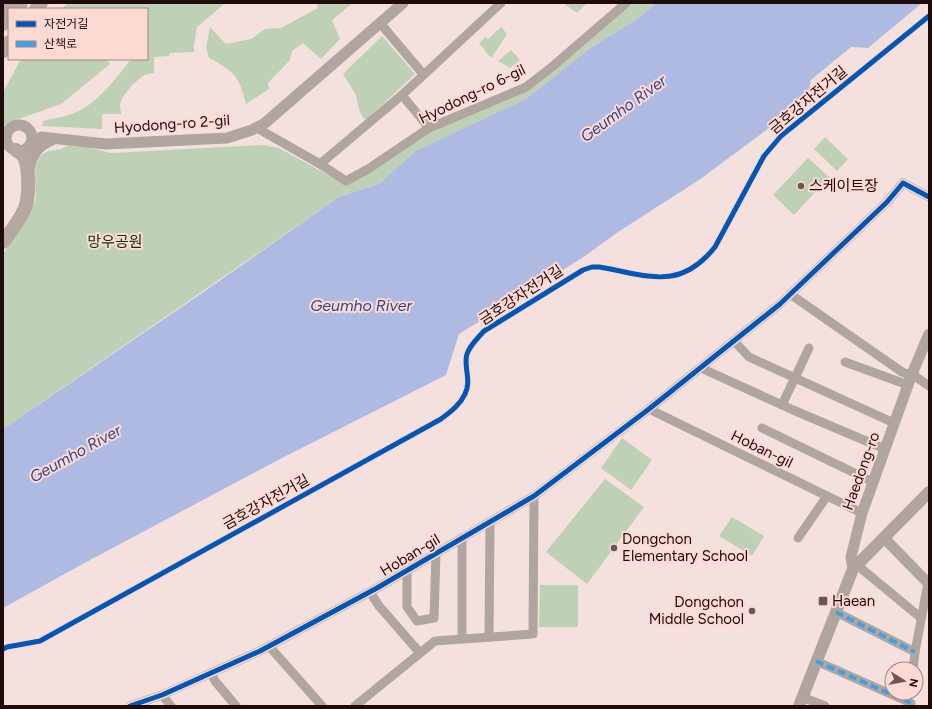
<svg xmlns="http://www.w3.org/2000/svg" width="932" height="709" font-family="Figtree,'Noto Sans KR',sans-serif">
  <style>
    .green { fill: #bed1b6 }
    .water { fill: #afbae2 }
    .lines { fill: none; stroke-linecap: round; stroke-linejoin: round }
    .minor { stroke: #b0a59f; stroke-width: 9 }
    .tertiary { stroke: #b0a59f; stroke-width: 11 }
    .secondary { stroke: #b0a49d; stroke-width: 12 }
    .primary { stroke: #b4a8a1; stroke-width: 14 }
    .quiet { stroke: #3da1e9; stroke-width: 4; stroke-dasharray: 8 4; stroke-linecap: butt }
    .cycleway-casing { stroke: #fdd9d4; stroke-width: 8 }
    .cycleway { stroke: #0057b8; stroke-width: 5 }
    .poi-dot { fill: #6a5653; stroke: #fdd9d4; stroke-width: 1.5 }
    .labels { text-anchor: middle; stroke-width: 4; stroke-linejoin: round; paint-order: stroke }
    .street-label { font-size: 15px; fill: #1f0b09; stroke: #fdd9d4 }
    .poi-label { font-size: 15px; fill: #1f0b09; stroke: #fdd9d4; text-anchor: start }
    .park-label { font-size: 15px; fill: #093313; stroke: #fdd9d4 }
    .water-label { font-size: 16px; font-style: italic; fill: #30468c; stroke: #fdd9d4 }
  </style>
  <rect width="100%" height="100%" fill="#f4e0dd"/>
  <g class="green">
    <path d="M68 3H225L197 27 194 45V52L170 53 169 56 154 57V73L144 75 132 85 122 98 120 105 121 114H102V129L42 126 43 121C56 118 72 116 84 108 103 96 118 76 131 59H147V9H61Z"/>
    <path d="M316 3H353L332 20 340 39 321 59 303 43 292 51 290 60 268 83 269 89 246 104C239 76 234 71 209 58L206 48 210 27 226 44 251 39 265 29 281 28 318 8Z"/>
    <path d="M563 3H587L577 13Z"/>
    <path d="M629 3H656L639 18 589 49 526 99 417 151 379 184 339 197 3 429V254L33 206 36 198 35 167 40 156 48 151 61 149 67 146 86 147 111 153 263 145 279 148 346 185 429 128 527 89Z"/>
    <path d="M501 27 507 34 492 57 489 56 479 43 486 37 488 39Z"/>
    <path d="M382 36 415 74 366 120C358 113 359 106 356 96 353 89 347 81 343 74Z"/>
    <path d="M511 50 520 60 510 68 498 61Z"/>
    <path d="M21 59H107L110 64 61 104 16 120 4 126 3 92Z"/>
    <path d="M825 137 848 159 837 171 814 149Z"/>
    <path d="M808 158 829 177 794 215 773 195Z"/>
    <path d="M622 438 652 460 631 490 601 468Z"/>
    <path d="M605 479 644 507 587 584 546 552Z"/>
    <path d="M732 517 764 536 752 556 719 536Z"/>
    <path d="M540 585H578V627H539Z"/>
  </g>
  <path class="water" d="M656 3H922L868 48 851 47 811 80 808 97 773 125 699 180 618 232 582 258 459 334 446 375 280 459 90 560 3 608V429L202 293 339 197 379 184 416 151 526 99 589 49 639 18Z"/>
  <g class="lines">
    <g class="minor">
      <path d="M380 23 423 74"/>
      <path d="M402 95 429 128"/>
      <path d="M255 127 320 164 346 181 368 169 429 128 526 87 553 66 626 3"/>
      <path d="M320 164 402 95 501 3"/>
      <path d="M790 294 902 372 912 376"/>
      <path d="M734 341 749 357 894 423"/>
      <path d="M845 362 908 385"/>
      <path d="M701 368 793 410 885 449"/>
      <path d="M912 374 929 386"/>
      <path d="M782 405 809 348"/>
      <path d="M649 409 862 513"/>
      <path d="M762 428 873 482"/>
      <path d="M462 538V639"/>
      <path d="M798 538 827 496"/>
      <path d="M857 565 921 618"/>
      <path d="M407 570V607L417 621 434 618 436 553"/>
      <path d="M370 592 379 606 420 653"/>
      <path d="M836 612 915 652"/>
      <path d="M489 637 490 522"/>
      <path d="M269 646 322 706"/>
      <path d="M816 661 911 703"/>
      <path d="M913 669 915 652 928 583"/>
      <path d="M211 673 215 681 236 706"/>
      <path d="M162 695 171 706"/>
      <path d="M802 697 825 706"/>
      <path d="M130 706 162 695 260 651 377 588 534 496 649 409 780 304 887 202 903 183 929 197"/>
      <path d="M355 706 435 641 533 634 534 496"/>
    </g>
    <g class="tertiary">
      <path d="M3 8 8 3"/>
      <circle cx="19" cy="138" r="13"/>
      <path d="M31 143 41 137 106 144 227 138 252 130 265 123 403 3"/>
      <path d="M28 172C32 155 36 147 52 140"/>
      <path d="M884 538 928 583"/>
      <path d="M853 569 851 557 862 513 912 374 929 334"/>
    </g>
    <path class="secondary" d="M799 706 853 569 929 492"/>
    <g class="primary">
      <path d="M16 9 21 3"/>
      <path d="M36 9 41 3"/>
      <path d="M3 24 9 17"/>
      <path d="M3 51 9 42"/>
      <path d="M3 242C11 231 22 218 26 205 29 194 30 163 22 154 20 152 18 152 16 150"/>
    </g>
    <g class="quiet">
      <path d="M836 612 915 652"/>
      <path d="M816 661 911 703"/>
    </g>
    <defs>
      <g id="cycleway">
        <path d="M3 649 7 647 40 641 441 419C450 412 460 405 465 394 472 381 463 365 467 354 470 345 478 338 484 331L583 270 592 267H599C648 275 679 292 715 247L764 156 781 136 929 16"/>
        <path d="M130 706 162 695 260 651 377 588 534 496 649 409 780 304 887 202 903 183 929 197"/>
      </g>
    </defs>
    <use href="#cycleway" class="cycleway-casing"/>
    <use href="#cycleway" class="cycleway"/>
  </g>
  <g class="poi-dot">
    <circle cx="801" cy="186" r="4"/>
    <circle cx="614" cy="548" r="4"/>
    <rect x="818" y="596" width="10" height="10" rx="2"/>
    <circle cx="752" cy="611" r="4"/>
  </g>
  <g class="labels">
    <g class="street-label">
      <text transform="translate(472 94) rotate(-26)" y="5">Hyodong-ro 6-gil</text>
      <text transform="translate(808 100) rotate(-40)" y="5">금호강자전거길</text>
      <text transform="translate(172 124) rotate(-4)" y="5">Hyodong-ro 2-gil</text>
      <text transform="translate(521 295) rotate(-33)" y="5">금호강자전거길</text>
      <text transform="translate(762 449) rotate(26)" y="5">Hoban-gil</text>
      <text transform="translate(861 471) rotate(-70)" y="5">Haedong-ro</text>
      <text transform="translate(266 502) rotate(-29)" y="5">금호강자전거길</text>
      <text transform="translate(410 555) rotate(-31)" y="5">Hoban-gil</text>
    </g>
    <g class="poi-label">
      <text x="809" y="191">스케이트장</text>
      <text x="622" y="544">Dongchon<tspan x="622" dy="17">Elementary School</tspan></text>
      <text x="832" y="606">Haean</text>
      <text x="744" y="607" text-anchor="end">Dongchon<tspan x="744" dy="17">Middle School</tspan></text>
    </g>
    <g class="park-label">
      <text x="115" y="247">망우공원</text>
    </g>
    <g class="water-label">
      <text transform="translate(623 108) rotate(-36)" y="6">Geumho River</text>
      <text x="361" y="311">Geumho River</text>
      <text transform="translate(75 453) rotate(-29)" y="6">Geumho River</text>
    </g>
  </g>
  <rect width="932" height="709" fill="none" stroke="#1f0b09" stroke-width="8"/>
  <rect x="8" y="8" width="140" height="52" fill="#fdd9d4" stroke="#a48783"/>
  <rect x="16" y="21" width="20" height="6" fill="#0057b8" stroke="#a48783"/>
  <text x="44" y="28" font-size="12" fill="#1f0b09">자전거길</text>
  <rect x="16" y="41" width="20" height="6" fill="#3da1e9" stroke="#a48783"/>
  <text x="44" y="48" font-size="12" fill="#1f0b09">산책로</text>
  <g transform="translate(904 681) rotate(101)"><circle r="19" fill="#fdd9d4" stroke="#a48783"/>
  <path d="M0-3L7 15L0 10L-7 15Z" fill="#6a5653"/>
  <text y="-6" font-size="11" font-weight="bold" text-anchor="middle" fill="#1f0b09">N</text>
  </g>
</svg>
